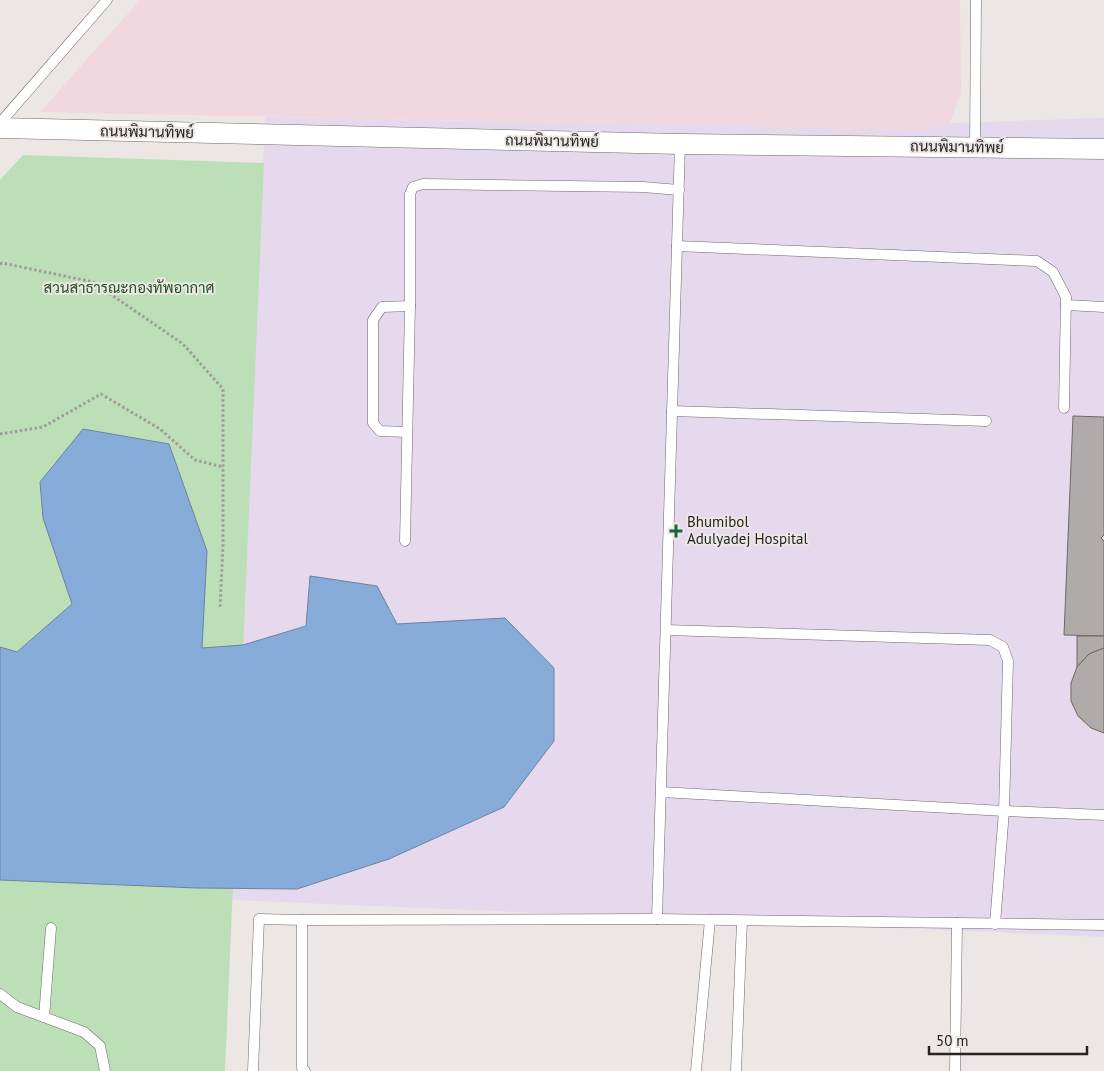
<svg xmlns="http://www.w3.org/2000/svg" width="1104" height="1071" font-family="'PT Sans',Sarabun,sans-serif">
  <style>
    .education { fill: #f0d7e0 }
    .medical { fill: #e6d9ed }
    .green { fill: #bcdfb8 }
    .water { fill: #88acd9; stroke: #6b83a2 }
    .building { fill: #afaba8; stroke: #6e6967 }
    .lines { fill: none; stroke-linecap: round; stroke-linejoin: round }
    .service-casing { stroke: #6d6967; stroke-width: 11 }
    .minor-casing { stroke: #6d6967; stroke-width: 21 }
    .path { stroke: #a09c9a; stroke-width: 3; stroke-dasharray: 2.5 2.5; stroke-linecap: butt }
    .service { stroke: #fff; stroke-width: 10 }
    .minor { stroke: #fff; stroke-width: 20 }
    .poi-dot { fill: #166839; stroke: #ece7e5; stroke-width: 2 }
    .labels { text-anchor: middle; stroke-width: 4; stroke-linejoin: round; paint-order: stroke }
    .street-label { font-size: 15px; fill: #262423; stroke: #ece7e5 }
    .park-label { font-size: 15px; fill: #20571c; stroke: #ece7e5 }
    .poi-label { font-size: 15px; fill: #262423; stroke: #ece7e5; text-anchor: start }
  </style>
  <rect width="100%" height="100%" fill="#ece7e5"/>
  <path class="education" d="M140 0H960L961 93 950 123 922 130 40 112Z"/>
  <path class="medical" d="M265 117 922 130 950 123 1104 118V937L232 900Z"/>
  <path class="green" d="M23 155 264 163 225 1071H0V180Z"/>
  <path class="water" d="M83 429 169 444 207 551 202 648 243 645 306 626 310 576 377 586 397 624 505 618 554 668V741L504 807 389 859 297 889 197 888 0 880V647L17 652 72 604 43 518 40 482Z"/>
  <g class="building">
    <path d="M1073 416 1104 417V535L1101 538 1104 541V636L1064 635Z"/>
    <path d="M1077 636H1104V648L1089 654 1077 667Z"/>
    <path d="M1104 648V733L1091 728 1078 716 1071 701V683L1077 667 1089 654Z"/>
  </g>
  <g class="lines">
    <defs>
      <g id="service">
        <path d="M0 123 107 0"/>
        <path d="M975 148 976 0"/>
        <path d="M677 246 1037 261 1053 272 1066 297 1064 408"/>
        <path d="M1066 305 1104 307"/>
        <path d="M672 411 986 421"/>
        <path d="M407 432 380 431 373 423V320L382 307 410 306"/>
        <path d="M405 541 410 306V194L413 187 423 184 643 187 679 190"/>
        <path d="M666 630 990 640 1003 647 1008 661 1004 811 995 924"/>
        <path d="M661 792 1004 811 1104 815"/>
        <path d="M657 919 680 144"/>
        <path d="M302 920V1068L305 1071"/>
        <path d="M0 994 17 1007 84 1032 100 1046 105 1071"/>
        <path d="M44 1017 51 928"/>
        <path d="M253 1071 259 919 302 920 657 919 1104 925"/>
        <path d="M696 1071 710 920"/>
        <path d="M736 1071 742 921"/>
        <path d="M955 1071 957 923"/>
      </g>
      <path id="minor" d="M0 128 680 144 1104 149"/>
    </defs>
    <use href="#service" class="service-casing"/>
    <use href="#minor" class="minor-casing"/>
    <g class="path">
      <path d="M0 264 2 263 93 282 183 344 223 389V544L220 608"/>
      <path d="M0 434 43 427 101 394 160 429 195 460 223 467"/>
    </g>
    <use href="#service" class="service"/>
    <use href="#minor" class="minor"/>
  </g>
  <path class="poi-dot" d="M673.5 523.5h5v5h5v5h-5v5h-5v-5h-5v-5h5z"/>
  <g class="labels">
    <g class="street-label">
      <text transform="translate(147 132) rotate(1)" y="5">ถนนพิมานทิพย์</text>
      <text transform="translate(552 141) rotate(1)" y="5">ถนนพิมานทิพย์</text>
      <text transform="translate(957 147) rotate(1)" y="5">ถนนพิมานทิพย์</text>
    </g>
    <g class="park-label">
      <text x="129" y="293">สวนสาธารณะกองทัพอากาศ</text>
    </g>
    <g class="poi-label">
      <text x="687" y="527">Bhumibol<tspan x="687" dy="17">Adulyadej Hospital</tspan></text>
    </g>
  </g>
  <path d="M929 1046v8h158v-8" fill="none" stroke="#262423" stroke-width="2.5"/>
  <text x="936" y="1046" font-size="15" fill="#262423" stroke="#ece7e5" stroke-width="4" paint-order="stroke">50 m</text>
</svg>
